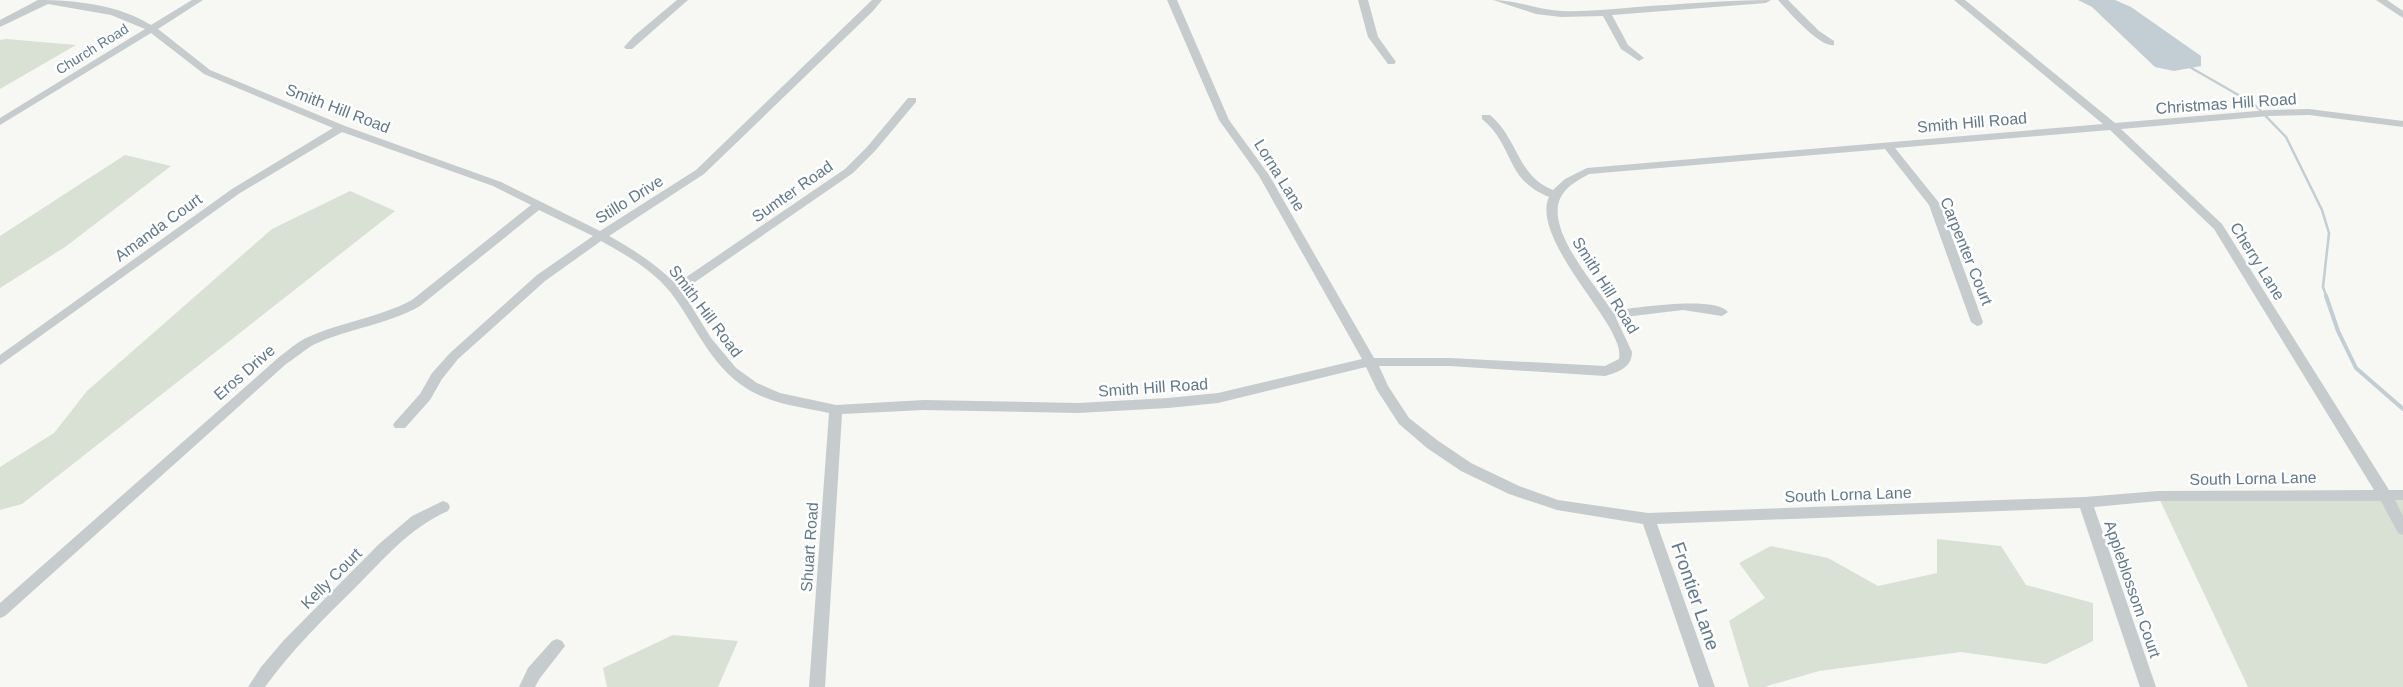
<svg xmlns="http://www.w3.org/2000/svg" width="2403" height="687" font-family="Helvetica,sans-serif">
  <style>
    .green { fill: #d9e0d4 }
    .water { fill: #c2ced3 }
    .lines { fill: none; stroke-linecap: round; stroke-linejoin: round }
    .stream-far1 { stroke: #c2ced3; stroke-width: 2.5 }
    .stream { stroke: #c2ced3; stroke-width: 4 }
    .minor { fill: #c6cbce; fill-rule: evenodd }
    .labels { text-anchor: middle; stroke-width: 5; stroke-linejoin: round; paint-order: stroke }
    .far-street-label { font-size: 14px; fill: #637988; stroke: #fff }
    .street-label { font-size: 16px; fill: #637988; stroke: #fff }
    .near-street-label { font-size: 19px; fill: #637988; stroke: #fff }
  </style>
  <rect width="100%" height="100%" fill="#f7f7f3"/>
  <g class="green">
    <path d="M6 39 76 45 0 89V40Z"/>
    <path d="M125 155 171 166 65 247 0 288V236Z"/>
    <path d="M350 191 395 211 22 504 0 510V467L54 433 87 391 272 229Z"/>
    <path d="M2158 496 2403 497V687H2248Z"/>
    <path d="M1937 539 2001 546 2026 585 2093 603V641L2046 664 1961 652 1819 671 1764 687H1749L1729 621 1765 598 1739 563 1771 546 1828 558 1878 586 1937 573Z"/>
    <path d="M673 635 738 641 718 687H607L603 668Z"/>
  </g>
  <path class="water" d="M2078 0H2115L2131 7 2201 56V66L2174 71 2155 67 2092 7Z"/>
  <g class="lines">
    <path class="stream-far1" d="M2188 66 2254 104 2286 137 2322 210 2329 233 2323 287 2327 298"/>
    <path class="stream" d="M2326 296 2338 331 2356 368 2403 409"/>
    <g class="minor">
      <path d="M38 0C76 0 119 5 151 25L192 0H203L158 29 210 70 345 126 501 182 600 231 696 170 872 0H882L873 11 704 174 609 236C634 250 656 264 676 284L845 169 867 147 908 98H916V102L875 151 853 173 682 291 711 338 736 368 757 383 780 393 836 405 924 400 1078 403 1168 398 1218 393 1362 359 1259 176 1219 120 1167 0H1177L1229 120 1269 175 1374 358H1450L1605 366 1619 359C1621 348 1615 339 1611 330 1594 298 1533 231 1549 197 1504 179 1515 146 1482 119V115H1490C1518 138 1517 176 1553 190L1565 179 1587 168 2103 124 1954 0H1965L2115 123 2269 110 2309 109 2403 121V127L2309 115 2269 116 2121 129 2222 224 2389 490H2403V500H2395L2403 516V535L2398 533 2381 501H2158L2094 507 2156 687H2140L2080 508 1657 524 1715 687H1699L1643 524 1557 510 1509 494 1461 471 1427 448 1399 424 1377 390 1366 367 1218 403 1168 408 1078 413 924 410 842 414 825 687H809L829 413C802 407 770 404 746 388 710 365 696 326 671 293 653 270 626 255 601 241L545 281 458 359 442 379 430 400 405 428H395L393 425 395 422 420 394 432 373 450 353 537 275 593 236 539 210 420 306C386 325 350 328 315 344 305 349 296 358 286 364L5 616 0 618V603L278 358C287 351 296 343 306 338 341 322 378 318 412 300L531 205 493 186 342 132 240 193 0 365V355L232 189 333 128 204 74 151 33 0 125V118L145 29 111 15 48 4 0 27V20ZM2110 130 2214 229 2374 490 2158 491 2085 497 1648 513 1558 500 1519 486 1471 463 1437 440 1409 418 1388 386 1379 366H1450L1605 376C1618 372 1632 368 1632 352L1616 318 1683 310 1722 316 1728 312C1715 295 1633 308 1612 311 1595 284 1542 226 1562 195 1568 185 1580 179 1589 174L1885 149 1929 205 1971 322 1977 326 1981 325 1983 322 1940 204 1895 148Z"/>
      <path d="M677 0H688L632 49H626L624 47 634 36Z"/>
      <path d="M1358 0H1368L1378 37 1396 62 1394 64H1388L1368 37Z"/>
      <path d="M1493 0C1517 0 1538 10 1561 11 1586 12 1612 9 1637 7 1682 4 1726 0 1771 0L1766 3 1612 15 1628 45 1644 58 1639 61 1621 49 1603 16 1561 17 1536 14Z"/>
      <path d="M1778 0H1788L1819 31 1834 41V45C1820 48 1788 11 1778 0Z"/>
      <path d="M2376 0H2387L2403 11V18Z"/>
      <path d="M443 501 448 503 450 507 448 511C409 528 384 559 355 588 323 619 291 651 265 687H248L261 667 284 640 379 544 412 516Z"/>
      <path d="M557 639 562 641 565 646 540 678 535 687H519L528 668 552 641Z"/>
    </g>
  </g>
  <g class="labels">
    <g class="far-street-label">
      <text transform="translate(92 49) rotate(-32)" y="5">Church Road</text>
    </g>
    <g class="street-label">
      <text transform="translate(2226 103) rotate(-4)" y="6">Christmas Hill Road</text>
      <text transform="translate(338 108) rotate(21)" y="6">Smith Hill Road</text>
      <text transform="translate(1972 122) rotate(-5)" y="6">Smith Hill Road</text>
      <text transform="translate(1280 175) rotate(58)" y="6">Lorna Lane</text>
      <text transform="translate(792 191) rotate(-35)" y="6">Sumter Road</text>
      <text transform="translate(629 199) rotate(-32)" y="6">Stillo Drive</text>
      <text transform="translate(158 227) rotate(-36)" y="6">Amanda Court</text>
      <text transform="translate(1967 251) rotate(68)" y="6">Carpenter Court</text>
      <text transform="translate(2258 261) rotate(58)" y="6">Cherry Lane</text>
      <text transform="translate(1606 285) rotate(58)" y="6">Smith Hill Road</text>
      <text transform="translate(706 311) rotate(53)" y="6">Smith Hill Road</text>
      <text transform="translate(244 372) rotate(-41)" y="6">Eros Drive</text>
      <text transform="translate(1153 387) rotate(-4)" y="6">Smith Hill Road</text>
      <text transform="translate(2253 478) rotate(-1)" y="6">South Lorna Lane</text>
      <text transform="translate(1848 494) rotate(-2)" y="6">South Lorna Lane</text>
      <text transform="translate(809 547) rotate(-86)" y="6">Shuart Road</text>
      <text transform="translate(331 578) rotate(-45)" y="6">Kelly Court</text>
      <text transform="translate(2133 589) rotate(71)" y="6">Appleblossom Court</text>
    </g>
    <g class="near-street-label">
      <text transform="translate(1696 596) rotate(71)" y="7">Frontier Lane</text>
    </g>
  </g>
</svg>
